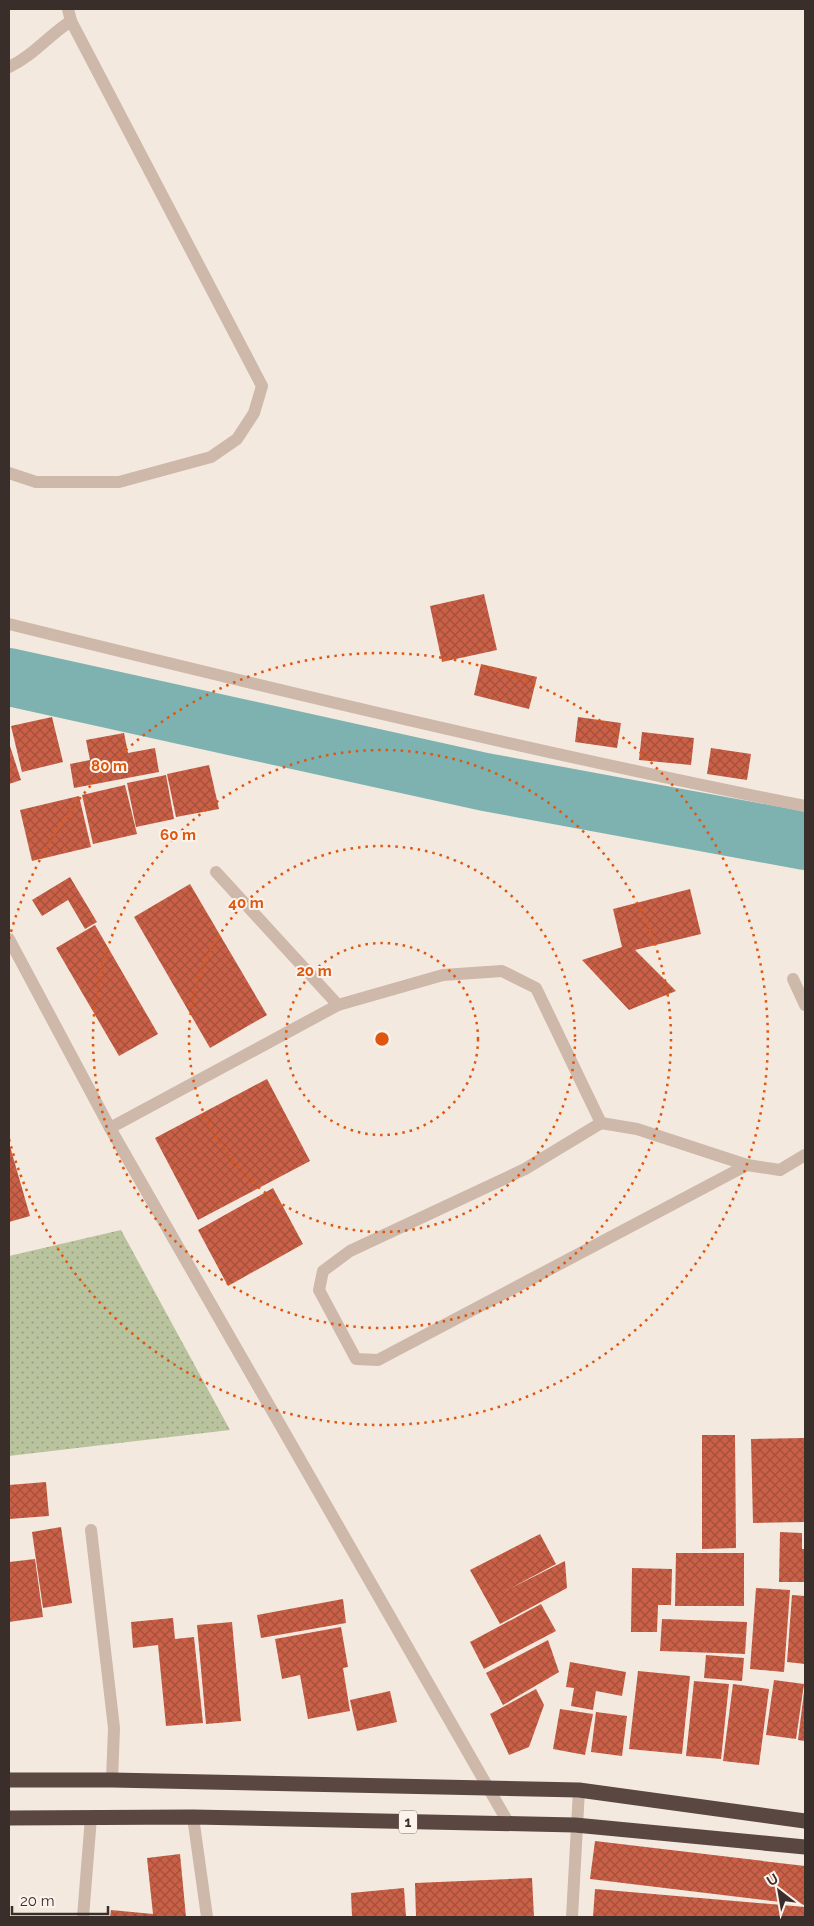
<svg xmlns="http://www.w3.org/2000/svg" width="814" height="1926" font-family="Raleway,sans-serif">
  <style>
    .grass { fill: url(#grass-dots) }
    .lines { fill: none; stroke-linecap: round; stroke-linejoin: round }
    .river { stroke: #7db2b1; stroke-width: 58 }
    .building { fill: url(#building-cross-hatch) }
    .minor { stroke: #cdb8aa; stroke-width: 12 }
    .highway { stroke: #5b4741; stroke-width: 15 }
    .ring { fill: none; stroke: #df570e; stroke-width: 2.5; stroke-dasharray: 2.5 5 }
    .labels { text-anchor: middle; stroke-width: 4; stroke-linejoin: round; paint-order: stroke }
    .shield { fill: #fbf3ec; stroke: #746964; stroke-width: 1 }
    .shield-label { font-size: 14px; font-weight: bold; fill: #3a2e2a }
    .centre { fill: #df570e; stroke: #fbf3ec; stroke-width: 2.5 }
    .ring-label { font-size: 15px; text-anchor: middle; font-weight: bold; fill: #df570e; stroke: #fbf3ec; stroke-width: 4; stroke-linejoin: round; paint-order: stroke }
  </style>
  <defs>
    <pattern id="grass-dots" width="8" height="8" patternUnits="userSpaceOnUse" patternTransform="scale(1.25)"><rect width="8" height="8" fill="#b9c49e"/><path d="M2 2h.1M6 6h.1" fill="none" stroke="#97a081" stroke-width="1.8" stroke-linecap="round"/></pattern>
    <pattern id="building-cross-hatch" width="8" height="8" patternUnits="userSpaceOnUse" patternTransform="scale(1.25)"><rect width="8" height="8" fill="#ca6047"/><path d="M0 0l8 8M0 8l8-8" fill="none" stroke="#a5503b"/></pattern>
  </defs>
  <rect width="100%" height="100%" fill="#f4e9df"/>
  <path class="grass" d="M121 1230 230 1430 9 1456V1256Z"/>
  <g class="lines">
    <path class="river" d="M9 677 485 782 805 841"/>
  </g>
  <g class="building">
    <path d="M484 594 497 650 442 662 430 606Z"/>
    <path d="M481 664 537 677 529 709 474 695Z"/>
    <path d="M52 717 63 762 22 772 11 726Z"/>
    <path d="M578 717 621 723 617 748 575 742Z"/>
    <path d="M642 732 694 738 691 765 639 760Z"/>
    <path d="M124 733 128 753 155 748 159 772 74 788 70 764 90 760 86 740Z"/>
    <path d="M9 743 21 780 9 784Z"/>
    <path d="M711 748 751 754 747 780 707 774Z"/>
    <path d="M209 765 219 809 176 817 167 774Z"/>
    <path d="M166 775 174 819 136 827 127 783Z"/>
    <path d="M125 785 137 834 93 844 82 795Z"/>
    <path d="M79 796 91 847 32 861 20 810Z"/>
    <path d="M70 877 97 922 85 929 68 900 42 916 32 900Z"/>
    <path d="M190 884 267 1015 210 1048 134 917Z"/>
    <path d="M690 889 701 934 635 950 676 991 629 1010 582 960 622 947 613 909Z"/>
    <path d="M95 925 158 1034 119 1056 56 948Z"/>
    <path d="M267 1079 310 1161 198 1220 155 1138Z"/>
    <path d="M9 1143 30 1216 9 1222Z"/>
    <path d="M273 1188 303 1244 228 1286 198 1230Z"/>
    <path d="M702 1435H735L736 1548 702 1549Z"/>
    <path d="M805 1438V1522L753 1523 751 1439Z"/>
    <path d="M46 1482 49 1516 9 1519V1485Z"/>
    <path d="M61 1527 72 1603 43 1608 32 1532Z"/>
    <path d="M780 1532 802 1533V1549H805V1582H779Z"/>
    <path d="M540 1534 556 1564 505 1591 565 1561 567 1588 500 1624 470 1570Z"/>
    <path d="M676 1553H744V1606H675Z"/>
    <path d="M35 1559 43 1617 9 1622V1562Z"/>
    <path d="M632 1568 672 1569 671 1605H658L657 1632H631Z"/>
    <path d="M756 1588 790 1590 784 1672 750 1669Z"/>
    <path d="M792 1595 805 1596V1664L787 1662Z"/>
    <path d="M343 1599 346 1623 261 1638 257 1615Z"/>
    <path d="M541 1604 556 1631 484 1669 470 1642Z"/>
    <path d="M173 1618 175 1639 194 1637 203 1723 166 1726 158 1645 133 1648 131 1622Z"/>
    <path d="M662 1619 747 1622 745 1654 660 1651Z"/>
    <path d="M232 1622 241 1721 206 1724 197 1625Z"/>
    <path d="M341 1627 348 1667 343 1668 350 1711 308 1719 300 1675 282 1679 275 1639Z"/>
    <path d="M548 1640 559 1672 503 1705 486 1673Z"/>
    <path d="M706 1655 744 1658 742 1681 704 1678Z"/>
    <path d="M570 1662 626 1672 622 1696 596 1691 593 1710 571 1706 574 1688 566 1687Z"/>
    <path d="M638 1671 690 1676 682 1754 629 1749Z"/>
    <path d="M774 1680 804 1684 796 1739 766 1735Z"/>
    <path d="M694 1681 729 1684 721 1759 686 1756Z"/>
    <path d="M733 1684 769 1689 759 1765 723 1761Z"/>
    <path d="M536 1689 544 1705 529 1747 509 1755 490 1714Z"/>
    <path d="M390 1691 397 1722 357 1731 350 1700Z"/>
    <path d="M804 1692H805V1741L798 1740Z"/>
    <path d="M560 1709 593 1714 585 1755 553 1749Z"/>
    <path d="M596 1712 627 1716 622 1756 591 1752Z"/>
    <path d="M595 1841 805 1866V1905L590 1879Z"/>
    <path d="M180 1854 186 1917H110L111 1910 153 1914 147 1858Z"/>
    <path d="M532 1878 534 1917H416L415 1883Z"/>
    <path d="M404 1888 406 1917H352L351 1893Z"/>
    <path d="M595 1889 805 1907V1917H593Z"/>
  </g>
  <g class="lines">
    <g class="minor">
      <path d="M9 67C33 56 49 35 71 21"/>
      <path d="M9 473 36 482H119L211 457 237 439 254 413 262 386 71 21 68 9"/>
      <path d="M9 624C273 689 538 753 805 806"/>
      <path d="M216 872 338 1005 443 975 502 971 536 988 601 1123 637 1129 747 1165 780 1170 805 1155"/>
      <path d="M9 939 110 1128 509 1824"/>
      <path d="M793 979 805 1005"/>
      <path d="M601 1123 525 1169 350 1251 323 1271 319 1290 356 1359 378 1360 747 1165"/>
      <path d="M110 1128 338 1005"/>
      <path d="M91 1530 114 1728 112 1780"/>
      <path d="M193 1817 207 1917"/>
      <path d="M83 1917 91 1817"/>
      <path d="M572 1917 579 1790"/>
    </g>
    <g class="highway">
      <path d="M9 1780H112L579 1790 805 1821"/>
      <path d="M9 1818 193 1817 575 1825 805 1847"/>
    </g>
  </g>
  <g class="ring">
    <circle cx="382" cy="1039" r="96"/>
    <circle cx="382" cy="1039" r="193"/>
    <circle cx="382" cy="1039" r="289"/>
    <path d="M9 939A386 386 0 1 1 9 1139"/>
  </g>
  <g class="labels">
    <rect class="shield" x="399" y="1810.5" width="18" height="23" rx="4"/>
    <g class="shield-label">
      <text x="408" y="1827">1</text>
    </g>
  </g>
  <circle cx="382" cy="1039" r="8" class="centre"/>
  <g class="ring-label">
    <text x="109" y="771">80 m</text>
    <text x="178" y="840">60 m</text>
    <text x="246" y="908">40 m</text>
    <text x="314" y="976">20 m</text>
  </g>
  <rect width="814" height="1926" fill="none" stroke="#3a2e2a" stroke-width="20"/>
  <g transform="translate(779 1891) rotate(329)" stroke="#fbf3ec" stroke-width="4" paint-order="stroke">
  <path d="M0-4L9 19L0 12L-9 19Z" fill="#3a2e2a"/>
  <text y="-8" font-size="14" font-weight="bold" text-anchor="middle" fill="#3a2e2a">U</text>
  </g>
  <path d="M12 1906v8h96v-8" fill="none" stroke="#3a2e2a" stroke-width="2.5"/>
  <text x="20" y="1906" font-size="15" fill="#3a2e2a" stroke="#fbf3ec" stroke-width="4" paint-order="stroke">20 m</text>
</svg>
